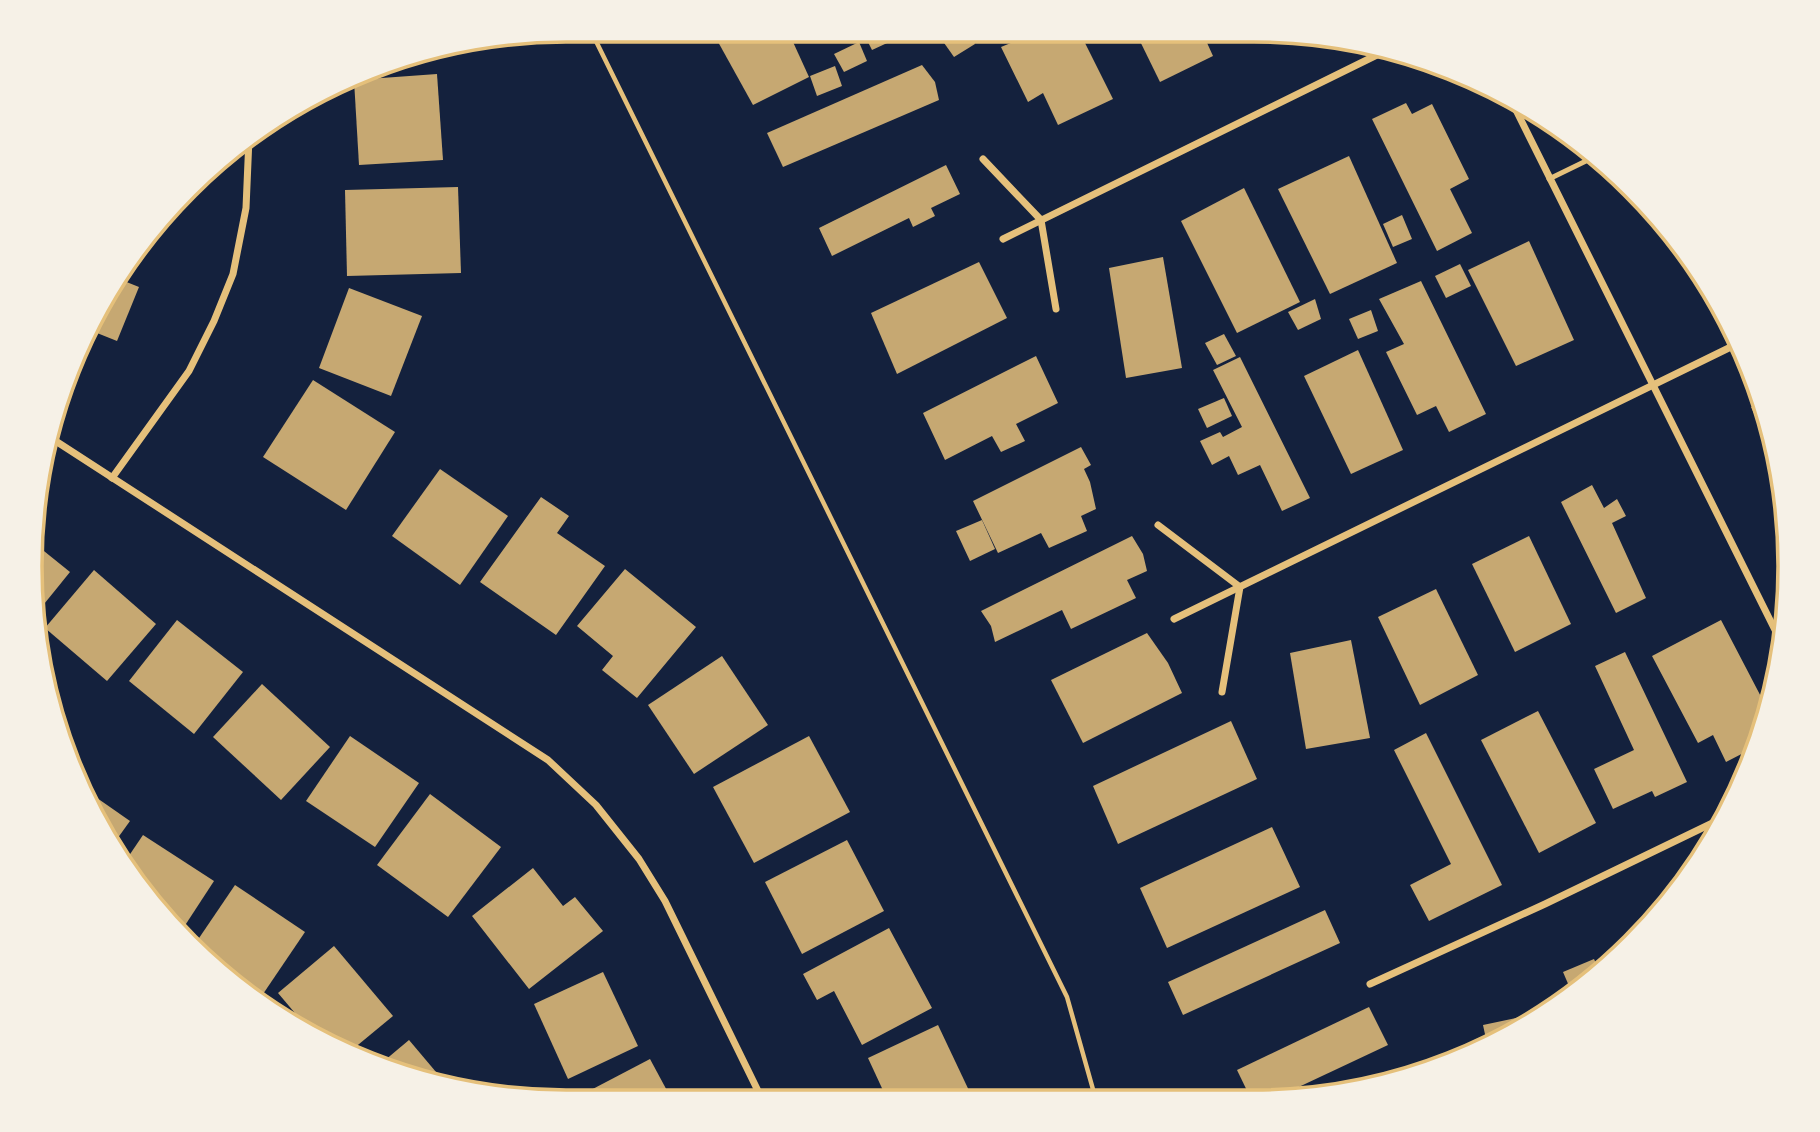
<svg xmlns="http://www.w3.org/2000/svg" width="1820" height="1132" font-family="Literata,serif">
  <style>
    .building { fill: #c6a872 }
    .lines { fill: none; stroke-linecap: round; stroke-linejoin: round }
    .path { stroke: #e5c07b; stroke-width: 4.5 }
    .service { stroke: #e5c07b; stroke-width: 5 }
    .minor { stroke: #e5c07b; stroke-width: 7 }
    .rim { fill: none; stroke: #e5c07b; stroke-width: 3.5 }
  </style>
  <rect width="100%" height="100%" fill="#14213d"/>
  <g class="building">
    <path d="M712 31H788L809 77 753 105Z"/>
    <path d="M863 32H911L872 50Z"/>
    <path d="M955 32H968L975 44 954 57 942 40Z"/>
    <path d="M1035 33H1080L1113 99 1058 125 1043 93 1028 102 1001 47Z"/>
    <path d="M1136 33 1203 34 1213 56 1160 82Z"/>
    <path d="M859 42 867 61 844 72 834 54Z"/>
    <path d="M922 65 935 82 939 100 783 167 767 133Z"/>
    <path d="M835 66 842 86 817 96 810 76Z"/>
    <path d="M437 74 443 160 359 165 354 80Z"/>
    <path d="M1406 103 1412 114 1432 104 1469 179 1450 189 1472 233 1437 251 1372 119Z"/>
    <path d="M1349 156 1397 263 1330 294 1278 189Z"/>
    <path d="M946 165 960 194 931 208 935 216 913 227 909 218 832 256 819 228Z"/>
    <path d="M458 187 461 273 347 276 345 190Z"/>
    <path d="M1244 188 1300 302 1237 333 1181 221Z"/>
    <path d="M1402 215 1412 239 1393 247 1383 224Z"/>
    <path d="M1529 241 1574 340 1516 366 1468 270Z"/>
    <path d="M1163 257 1182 368 1126 378 1109 268Z"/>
    <path d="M979 262 1007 318 897 374 871 313Z"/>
    <path d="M1460 264 1471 286 1446 298 1435 276Z"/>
    <path d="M119 279 139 287 117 341 92 331Z"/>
    <path d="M1421 281 1486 414 1449 432 1436 406 1417 415 1386 352 1404 344 1379 299Z"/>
    <path d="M349 288 422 316 391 396 319 368Z"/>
    <path d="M1315 299 1321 319 1298 330 1288 312Z"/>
    <path d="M1371 310 1378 331 1358 339 1349 319Z"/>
    <path d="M1224 334 1236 356 1217 365 1205 343Z"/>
    <path d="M1358 350 1403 450 1351 474 1304 376Z"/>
    <path d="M1036 356 1058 403 1016 424 1025 441 1001 452 992 436 945 460 923 413Z"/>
    <path d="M1240 357 1310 498 1282 511 1260 465 1238 475 1229 456 1212 465 1200 441 1220 432 1223 437 1242 427 1213 370Z"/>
    <path d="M313 380 395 432 346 510 263 457Z"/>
    <path d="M1224 398 1232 416 1207 428 1198 409Z"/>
    <path d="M1763 401 1778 462 1777 463 1751 407Z"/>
    <path d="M1081 447 1091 465 1084 469 1090 482 1096 509 1081 516 1087 531 1049 548 1041 533 998 553 973 501Z"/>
    <path d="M440 469 508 516 460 585 392 536Z"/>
    <path d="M1592 485 1604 508 1617 499 1626 516 1612 523 1646 598 1616 613 1561 502Z"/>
    <path d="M541 497 569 516 557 533 605 566 556 635 480 582Z"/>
    <path d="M982 520 995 549 970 561 956 531Z"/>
    <path d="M1132 536 1143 554 1147 571 1127 580 1136 598 1071 629 1062 610 995 642 991 626 981 611Z"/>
    <path d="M1529 536 1571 624 1515 652 1472 564Z"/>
    <path d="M34 543 70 572 36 614 30 566Z"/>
    <path d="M625 569 696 627 637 698 602 670 613 656 577 626Z"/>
    <path d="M94 570 156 624 107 681 45 628Z"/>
    <path d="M1436 589 1478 675 1420 705 1378 617Z"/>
    <path d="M177 620 243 672 194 734 129 681Z"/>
    <path d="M1721 620 1769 712 1757 746 1726 762 1713 735 1698 743 1652 656Z"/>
    <path d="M1147 633 1168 663 1182 693 1083 743 1051 680Z"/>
    <path d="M1351 640 1370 738 1306 749 1290 653Z"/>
    <path d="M1625 652 1687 782 1655 797 1652 791 1613 809 1594 769 1634 750 1595 666Z"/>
    <path d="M722 656 768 725 694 774 648 705Z"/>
    <path d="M262 684 330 747 281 800 213 737Z"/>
    <path d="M1538 711 1596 823 1539 853 1481 740Z"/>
    <path d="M1231 721 1257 779 1118 844 1093 786Z"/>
    <path d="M1426 733 1502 885 1429 921 1410 885 1451 864 1394 750Z"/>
    <path d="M350 736 419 783 375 847 306 801Z"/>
    <path d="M809 736 850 812 754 863 713 787Z"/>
    <path d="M87 791 130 821 112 846Z"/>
    <path d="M430 794 501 847 448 917 377 865Z"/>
    <path d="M1272 827 1300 887 1167 948 1140 888Z"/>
    <path d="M143 835 214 881 182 930 122 866Z"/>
    <path d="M847 840 884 911 802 954 765 882Z"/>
    <path d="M533 868 563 906 575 897 603 931 529 989 472 916Z"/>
    <path d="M235 885 305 932 261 997 216 967 195 944Z"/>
    <path d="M1325 910 1340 943 1183 1015 1168 982Z"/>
    <path d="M889 928 932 1008 862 1045 834 991 817 1000 803 974Z"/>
    <path d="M334 946 393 1016 347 1054 311 1032 278 993Z"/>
    <path d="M1594 959 1601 974 1572 993 1563 972Z"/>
    <path d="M603 972 638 1046 568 1079 534 1004Z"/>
    <path d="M1369 1007 1388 1045 1269 1101H1252L1237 1070Z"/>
    <path d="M1535 1014V1017L1488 1048 1483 1025Z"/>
    <path d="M938 1025 973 1099H887L868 1058Z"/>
    <path d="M409 1040 447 1085 378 1066Z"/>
    <path d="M650 1059 671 1098H590L587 1092Z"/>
  </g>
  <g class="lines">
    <path class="path" d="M591 31 1067 997 1096 1100"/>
    <path class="service" d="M1549 179 1588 160 1594 154"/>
    <g class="minor">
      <path d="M1511 100 1782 644"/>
      <path d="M983 159 1041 220 1056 309"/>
      <path d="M1003 239 1385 51"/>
      <path d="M51 438 548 760 596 805 639 859 665 901 762 1099"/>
      <path d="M112 478 189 371 214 321 233 274 246 208 249 138"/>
      <path d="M1158 525 1240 587 1222 692"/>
      <path d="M1174 619 1739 343"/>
      <path d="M1370 984 1545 904 1727 816"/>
    </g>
  </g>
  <path d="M0 0H1820V1132H0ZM566 42H1254A524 524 0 0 1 1778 566V566A524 524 0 0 1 1254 1090H566A524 524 0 0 1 42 566V566A524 524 0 0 1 566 42Z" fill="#f6f1e7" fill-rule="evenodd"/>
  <path class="rim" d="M566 42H1254A524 524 0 0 1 1778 566V566A524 524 0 0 1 1254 1090H566A524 524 0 0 1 42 566V566A524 524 0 0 1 566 42Z"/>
</svg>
